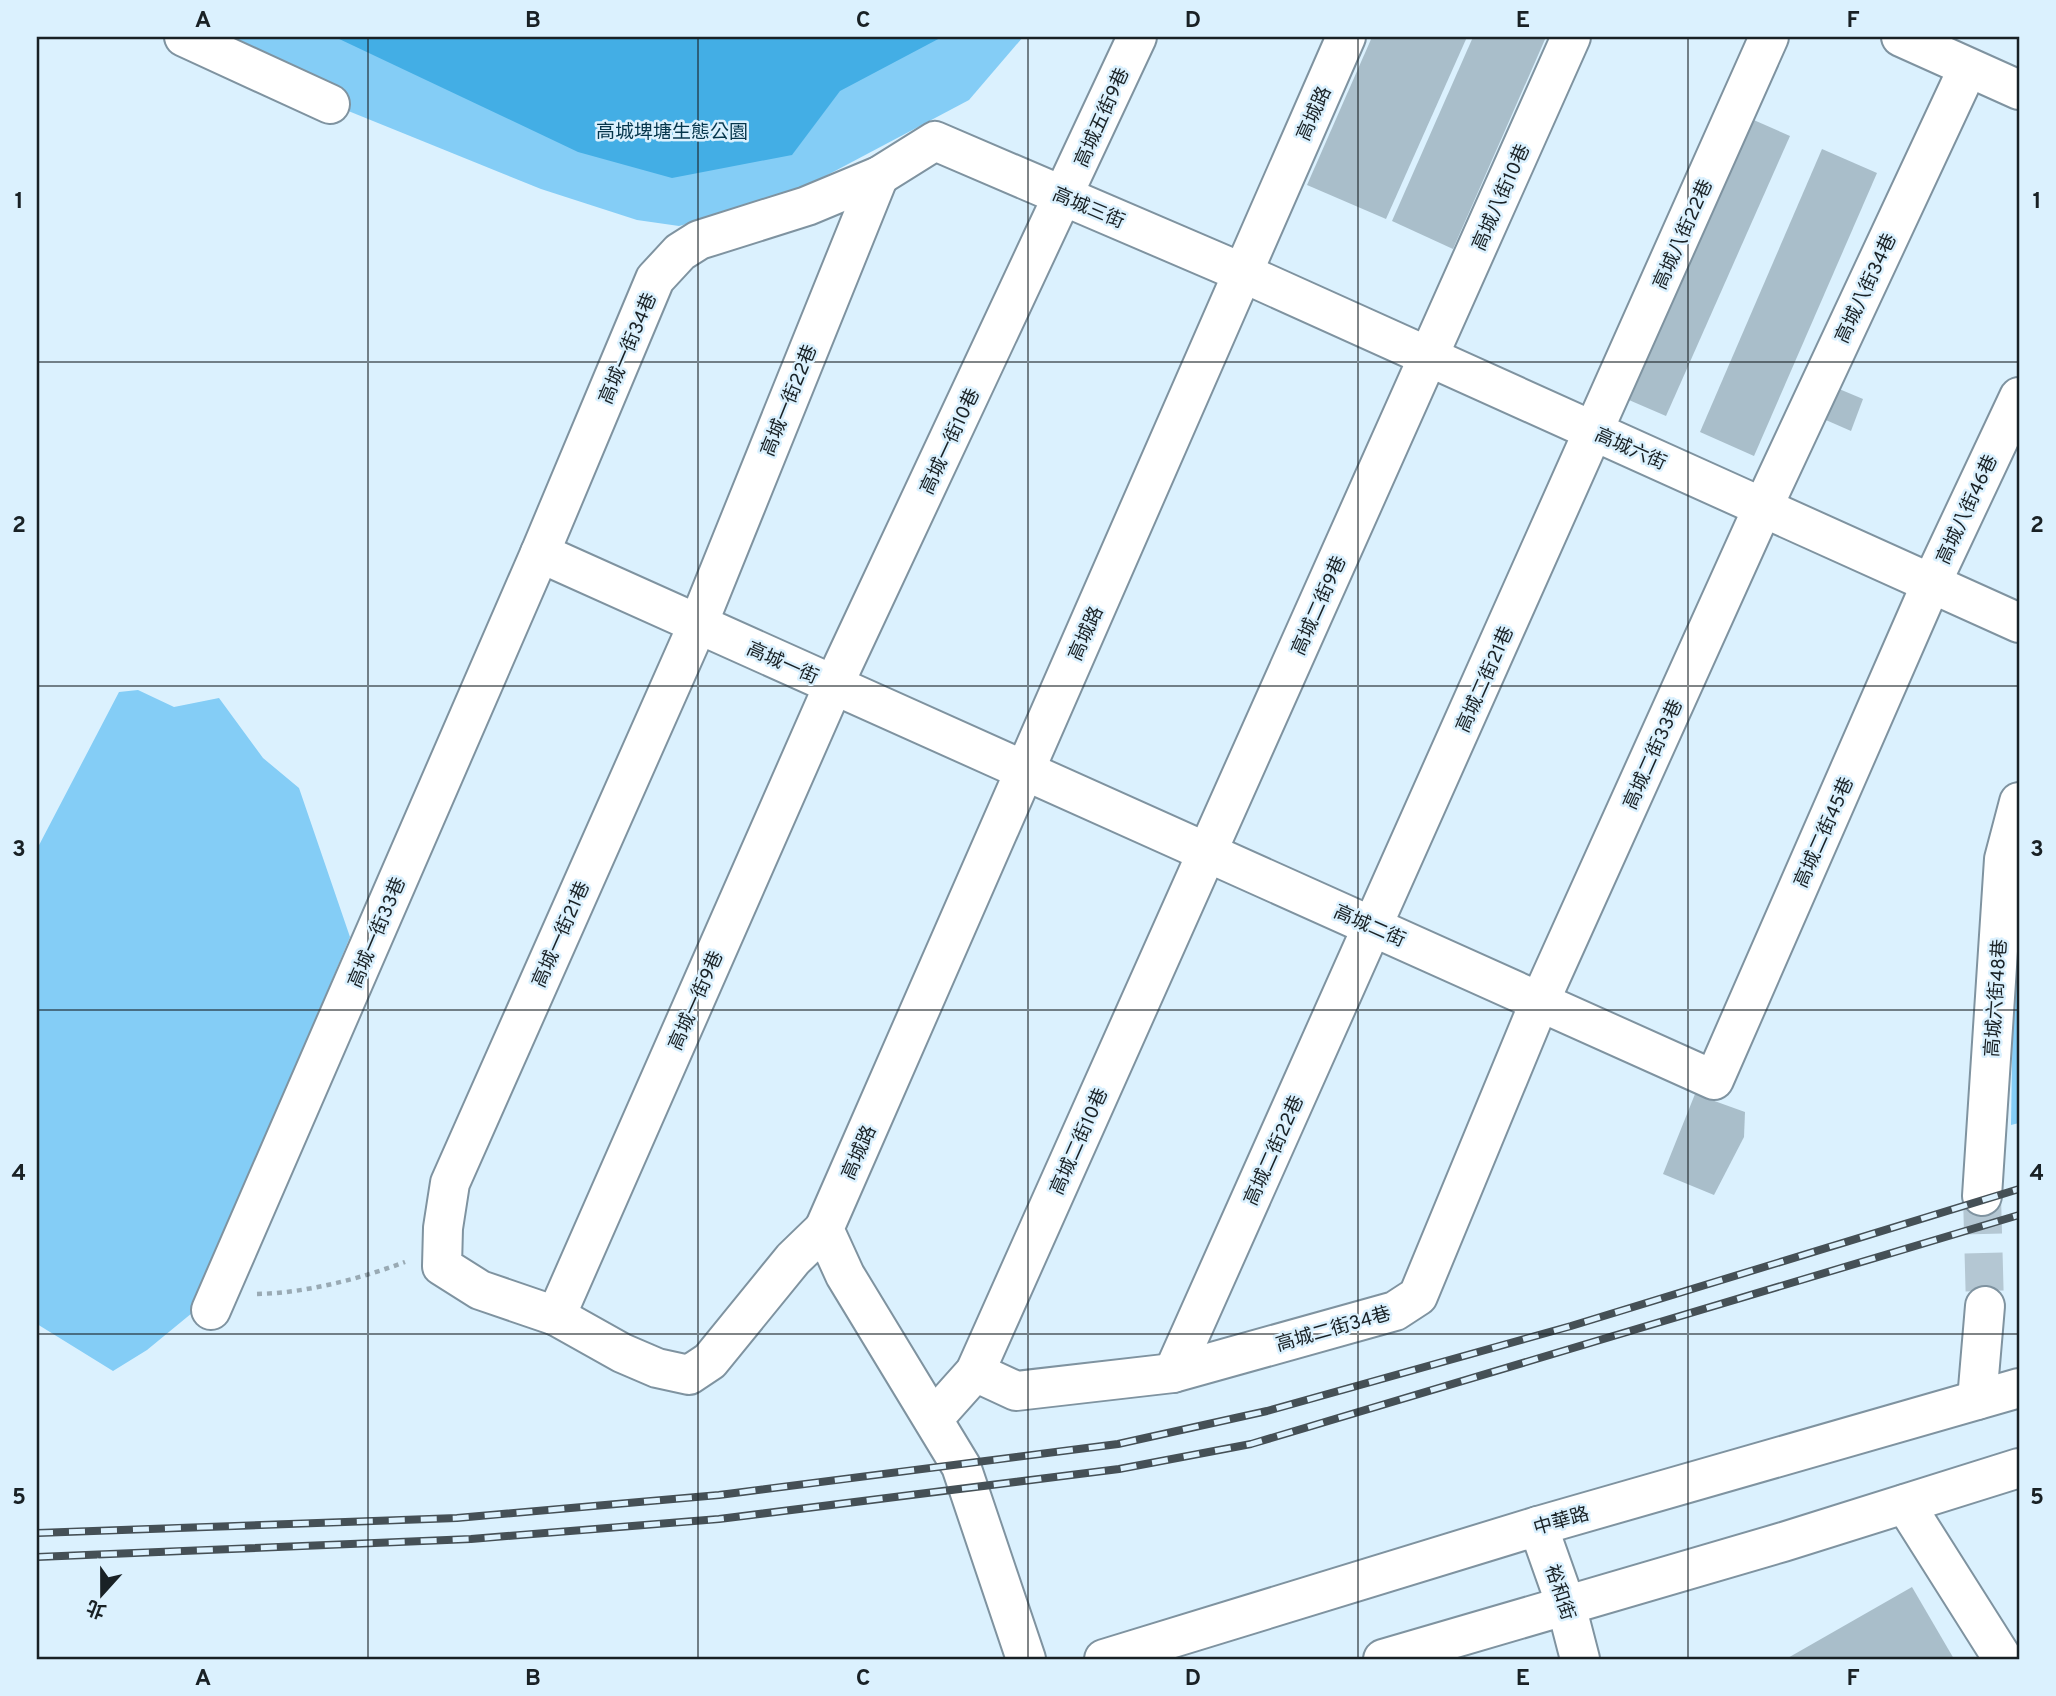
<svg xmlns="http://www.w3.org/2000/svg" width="2056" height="1696" font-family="Overpass,'Noto Sans TC',sans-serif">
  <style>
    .green { fill: #84cdf6 }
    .water { fill: #43aee5 }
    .building { fill: #a9beca }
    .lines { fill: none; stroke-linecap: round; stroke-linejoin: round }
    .minor-tunnel { stroke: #b4c7d3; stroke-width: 38; stroke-dasharray: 38 19; stroke-linecap: butt }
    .minor-casing { stroke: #7f93a0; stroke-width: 42 }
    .major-casing { stroke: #7f93a0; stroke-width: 42 }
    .path { stroke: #99aab4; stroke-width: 4.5; stroke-dasharray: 5 5; stroke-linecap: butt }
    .minor { stroke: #fff; stroke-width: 38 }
    .major { stroke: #fff; stroke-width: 38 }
    .rail-casing { stroke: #455056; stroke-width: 8 }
    .rail { stroke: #dbf1fe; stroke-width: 5; stroke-dasharray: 16; stroke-linecap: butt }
    .grid { fill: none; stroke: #192125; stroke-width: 2; stroke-opacity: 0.55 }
    .labels { text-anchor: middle; stroke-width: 5; stroke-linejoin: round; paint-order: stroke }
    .street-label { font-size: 19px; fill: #192125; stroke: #dbf1fe }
    .park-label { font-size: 19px; fill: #05354b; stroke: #dbf1fe }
    .neatline { fill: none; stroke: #192125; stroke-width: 2.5 }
    .grid-label { font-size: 23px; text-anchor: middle; font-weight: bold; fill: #192125 }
  </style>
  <rect width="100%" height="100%" fill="#dbf1fe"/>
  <g class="green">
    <path d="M196 37H1023L969 100 784 198 679 226 637 220 541 189 336 106Z"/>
    <path d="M138 690 174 707 219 698 263 758 299 788 350 937 192 1313 147 1350 113 1371 37 1324V849L119 692Z"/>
    <path d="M2019 940V1123L2011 1125 2014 941Z"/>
  </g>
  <path class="water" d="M335 37H942L840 91 792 155 672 178 578 152Z"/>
  <g class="building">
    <path d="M1372 37H1467L1386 219 1307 185Z"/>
    <path d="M1473 37H1546L1453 249 1392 221Z"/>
    <path d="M1740 114 1790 136 1666 416 1615 394Z"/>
    <path d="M1822 149 1877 173 1754 456 1700 432Z"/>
    <path d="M1832 386 1863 399 1851 431 1819 417Z"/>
    <path d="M1695 1094 1745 1112 1744 1137 1714 1195 1663 1174Z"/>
    <path d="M1912 1587 1954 1659H1786Z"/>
  </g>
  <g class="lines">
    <path class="minor-tunnel" d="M1982 1196 1985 1306"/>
    <defs>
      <g id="minor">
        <path d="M184 37 330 104"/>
        <path d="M1901 37 2019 90"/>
        <path d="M540 553 1714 1080 1931 584 2019 397"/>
        <path d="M1982 1196 2004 859 2019 802"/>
        <path d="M824 1229 793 1259 710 1361 689 1375 657 1368 622 1353 556 1316 480 1290 442 1266 443 1228 450 1183 698 624 879 176"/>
        <path d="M211 1310 540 553 655 279 680 252 699 240 807 206 879 176 935 141 1243 273 2019 623"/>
        <path d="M556 1316 834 684 1137 37"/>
        <path d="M975 1372 1016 1391 1173 1373 1395 1311 1418 1296 1540 1001 1763 507 1968 68"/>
        <path d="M1173 1373 1769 37"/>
        <path d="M1977 1400 1985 1306"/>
        <path d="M933 1419 975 1372 1571 37"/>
        <path d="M1905 1504 2003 1659"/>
        <path d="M1538 1526 1566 1605 1580 1659"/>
        <path d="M1026 1659 961 1466 845 1275 824 1229 1346 37"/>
      </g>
      <g id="major">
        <path d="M1104 1659 1538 1526 2019 1388"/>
        <path d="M1383 1659 1783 1542 2019 1468"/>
      </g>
    </defs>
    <use href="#minor" class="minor-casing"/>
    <use href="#major" class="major-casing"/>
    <path class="path" d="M257 1294C306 1293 359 1279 405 1262"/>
    <use href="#minor" class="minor"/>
    <use href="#major" class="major"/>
    <defs>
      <g id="rail">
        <path d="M37 1533 457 1518 719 1495 1118 1444 1267 1411 1571 1326 2019 1189"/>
        <path d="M37 1557 471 1539 719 1519 1119 1469 1251 1444 2019 1215"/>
      </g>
    </defs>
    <use href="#rail" class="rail-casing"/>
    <use href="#rail" class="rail"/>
  </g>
  <path class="grid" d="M368 37V1659M698 37V1659M1028 37V1659M1358 37V1659M1688 37V1659M37 362H2019M37 686H2019M37 1010H2019M37 1334H2019"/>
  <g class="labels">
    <g class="street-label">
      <text transform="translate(1313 113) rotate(-66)" y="7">高城路</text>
      <text transform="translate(1101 117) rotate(-66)" y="7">高城五街9巷</text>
      <text transform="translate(1500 197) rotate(-66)" y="7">高城八街10巷</text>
      <text transform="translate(1089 207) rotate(23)" y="7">高城三街</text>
      <text transform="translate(1682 234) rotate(-66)" y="7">高城八街22巷</text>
      <text transform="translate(1865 288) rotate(-65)" y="7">高城八街34巷</text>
      <text transform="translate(627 348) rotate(-67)" y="7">高城一街34巷</text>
      <text transform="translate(788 400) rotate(-68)" y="7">高城一街22巷</text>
      <text transform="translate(949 441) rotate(-65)" y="7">高城一街10巷</text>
      <text transform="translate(1631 448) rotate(24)" y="7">高城六街</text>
      <text transform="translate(1966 509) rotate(-65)" y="7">高城八街46巷</text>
      <text transform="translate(1318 605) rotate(-66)" y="7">高城二街9巷</text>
      <text transform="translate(1085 633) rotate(-66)" y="7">高城路</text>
      <text transform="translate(783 662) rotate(24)" y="7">高城一街</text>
      <text transform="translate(1484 679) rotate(-66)" y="7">高城二街21巷</text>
      <text transform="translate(1652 754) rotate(-66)" y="7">高城二街33巷</text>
      <text transform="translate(1823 832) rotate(-66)" y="7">高城二街45巷</text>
      <text transform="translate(1370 925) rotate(24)" y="7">高城二街</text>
      <text transform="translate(376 932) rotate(-67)" y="7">高城一街33巷</text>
      <text transform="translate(560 934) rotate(-66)" y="7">高城一街21巷</text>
      <text transform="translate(1995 998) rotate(-86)" y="7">高城六街48巷</text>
      <text transform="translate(695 1000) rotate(-66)" y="7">高城一街9巷</text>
      <text transform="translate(1078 1141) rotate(-66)" y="7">高城二街10巷</text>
      <text transform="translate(1273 1150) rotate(-66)" y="7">高城二街22巷</text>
      <text transform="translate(858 1152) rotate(-66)" y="7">高城路</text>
      <text transform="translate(1333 1328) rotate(-16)" y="7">高城二街34巷</text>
      <text transform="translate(1561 1520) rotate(-16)" y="7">中華路</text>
      <text transform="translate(1561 1592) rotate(72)" y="7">裕和街</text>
    </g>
    <g class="park-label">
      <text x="672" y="138">高城埤塘生態公園</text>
    </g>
  </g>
  <rect width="2056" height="1696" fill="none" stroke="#dbf1fe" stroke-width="77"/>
  <g transform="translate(102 1594) rotate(201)" stroke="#dbf1fe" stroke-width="5" paint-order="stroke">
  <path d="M0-5L12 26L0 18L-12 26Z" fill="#192125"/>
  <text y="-10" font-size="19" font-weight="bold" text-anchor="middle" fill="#192125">北</text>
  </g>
  <rect x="38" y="38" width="1980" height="1620" class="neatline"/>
  <g class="grid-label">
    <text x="203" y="27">A</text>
    <text x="533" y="27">B</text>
    <text x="863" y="27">C</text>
    <text x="1193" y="27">D</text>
    <text x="1523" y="27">E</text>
    <text x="1853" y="27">F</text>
    <text x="19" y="208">1</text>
    <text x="2037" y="208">1</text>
    <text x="19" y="532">2</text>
    <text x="2037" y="532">2</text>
    <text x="19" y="856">3</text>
    <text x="2037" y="856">3</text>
    <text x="19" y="1180">4</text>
    <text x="2037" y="1180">4</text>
    <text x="19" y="1504">5</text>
    <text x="2037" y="1504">5</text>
    <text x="203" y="1685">A</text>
    <text x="533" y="1685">B</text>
    <text x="863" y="1685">C</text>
    <text x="1193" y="1685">D</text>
    <text x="1523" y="1685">E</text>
    <text x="1853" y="1685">F</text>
  </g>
</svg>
